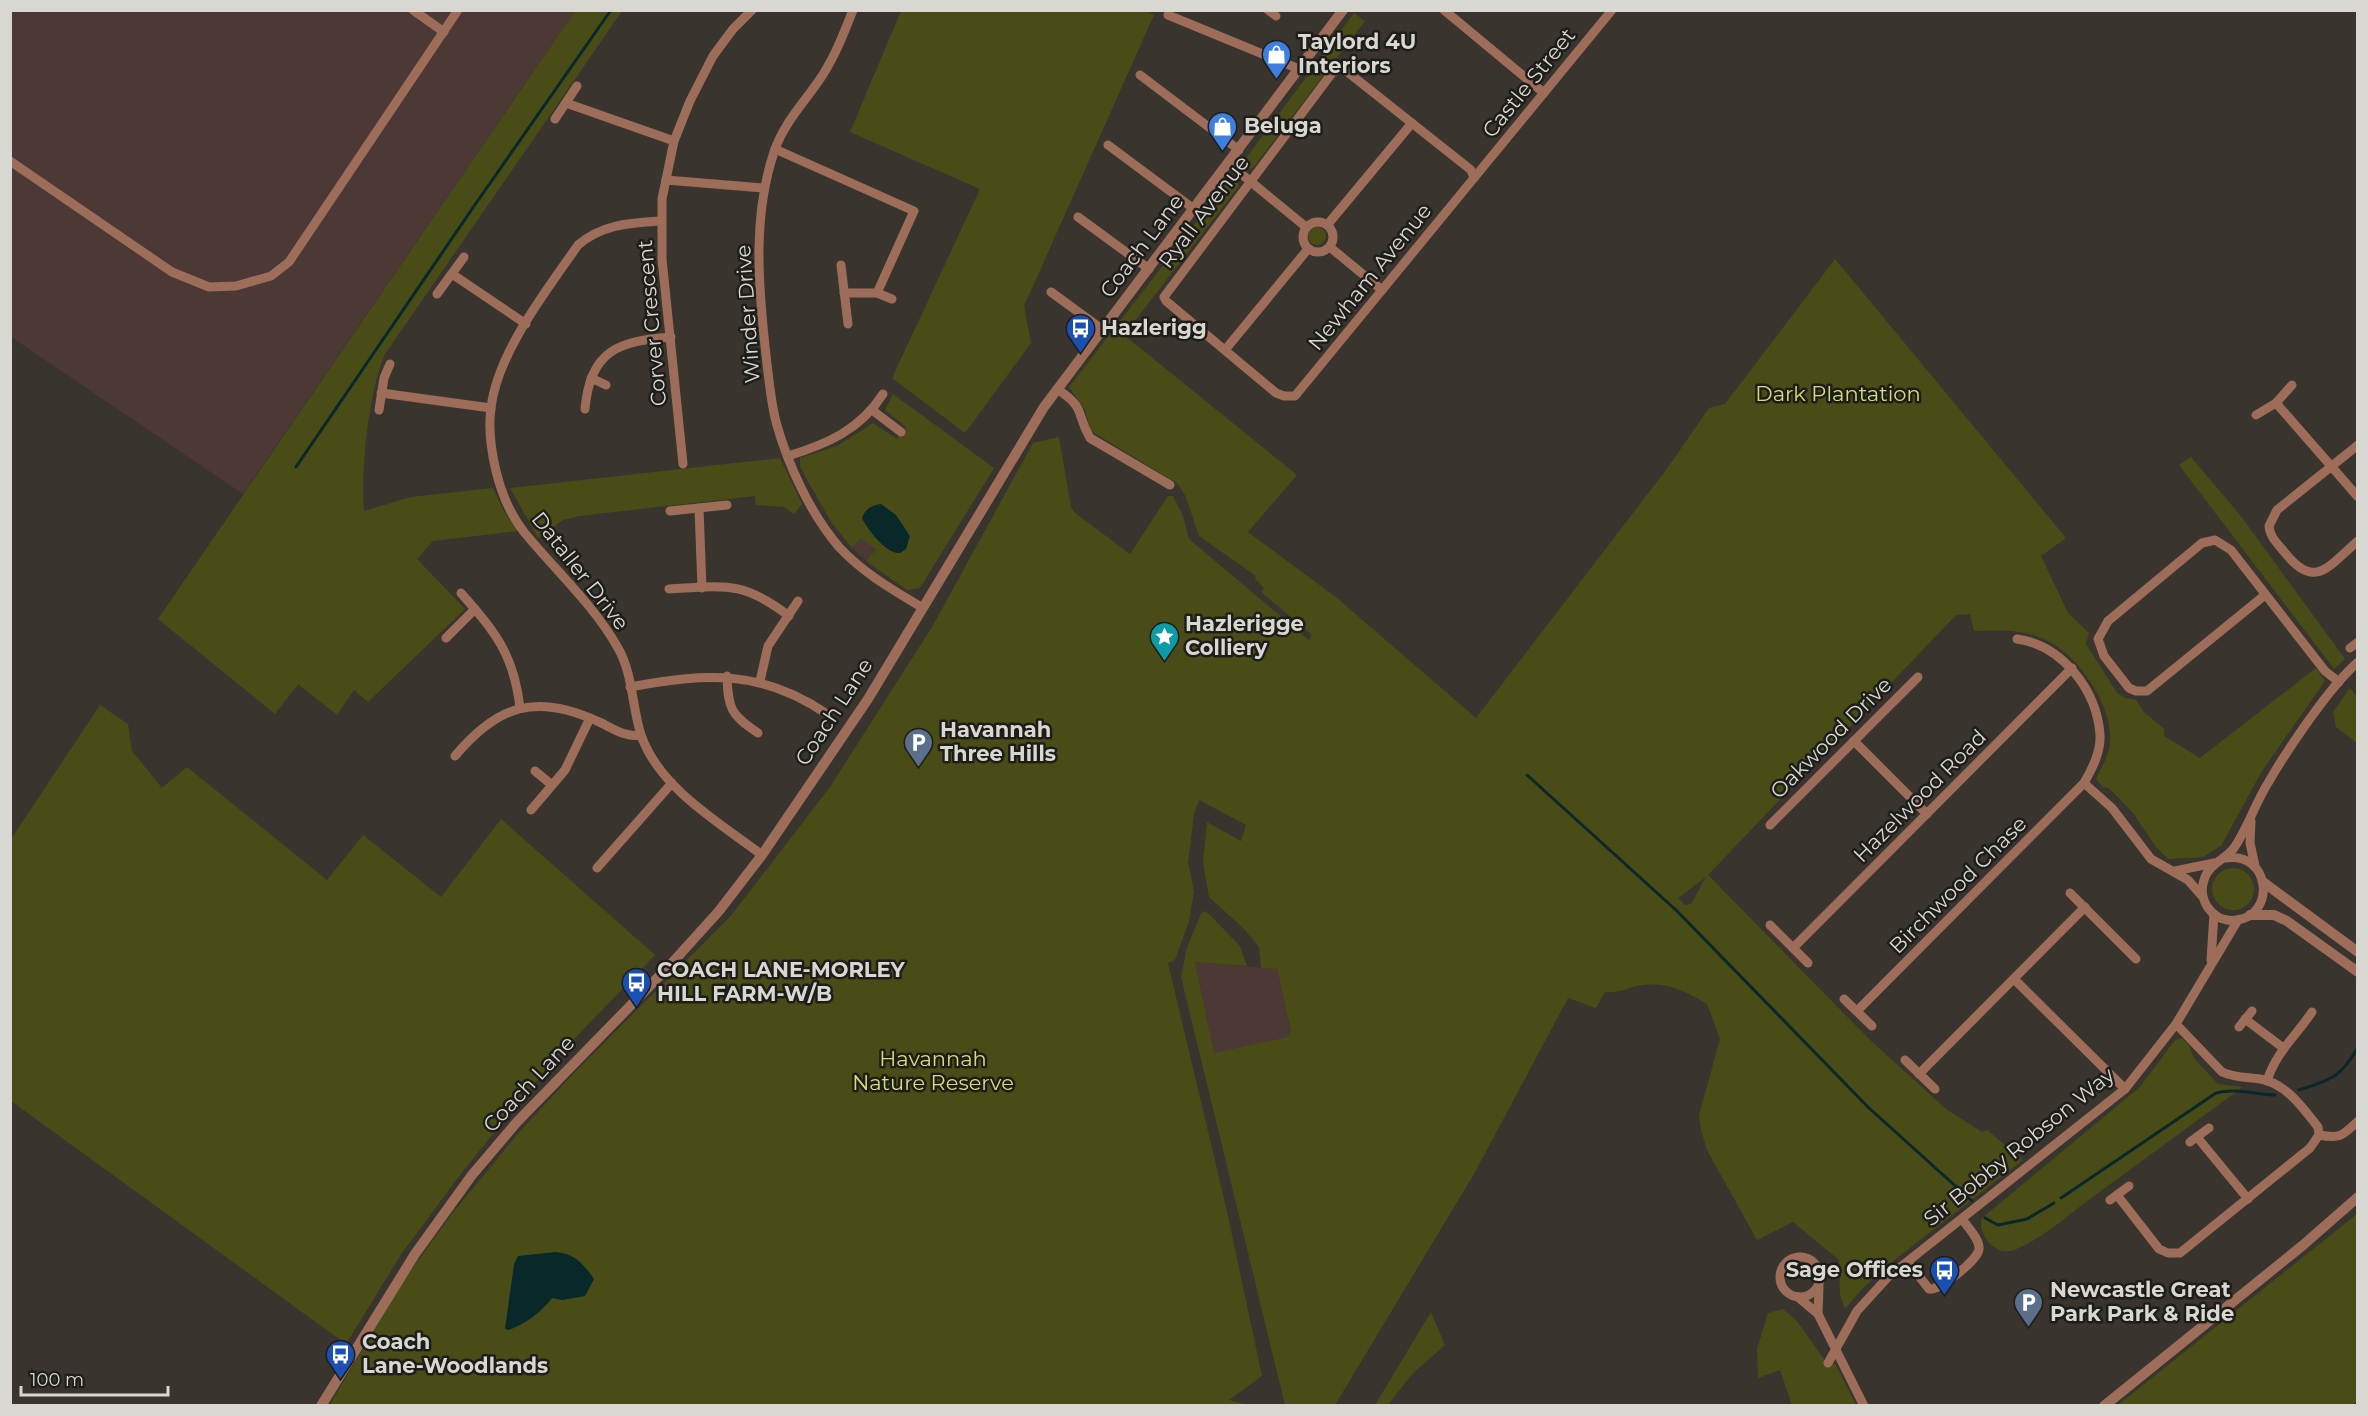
<svg xmlns="http://www.w3.org/2000/svg" width="2368" height="1416" font-family="Montserrat,sans-serif">
  <style>
    .industrial { fill: #4c3834 }
    .green { fill: #494c17; fill-rule: evenodd }
    .water { fill: #082829 }
    .lines { fill: none; stroke-linecap: round; stroke-linejoin: round }
    .stream { stroke: #082829; stroke-width: 3 }
    .minor { stroke: #9d6d5a; stroke-width: 9 }
    .tertiary { stroke: #9d6d5a; stroke-width: 10 }
    .labels { text-anchor: middle; stroke-width: 5; stroke-linejoin: round; paint-order: stroke }
    .poi-label { font-size: 21px; font-weight: bold; fill: #d9d7d2; stroke: #1f1d1a; text-anchor: start }
    .street-label { font-size: 21px; fill: #d9d7d2; stroke: #1f1d1a }
    .park-label { font-size: 21px; fill: #d5dc7b; stroke: #1f1d1a }
  </style>
  <rect width="100%" height="100%" fill="#39352e"/>
  <g class="industrial">
    <path d="M10 11H575L243 494 11 337Z"/>
    <path d="M861 537 876 551 866 561 852 548Z"/>
    <path d="M1195 962 1277 969 1291 1032 1287 1037 1214 1054Z"/>
  </g>
  <g class="green">
    <path d="M1144 10 1154 15 1024 306 1031 343 965 433 892 378 980 189 850 132 901 11Z"/>
    <path d="M575 11H622L385 354C368 394 361 468 364 511L411 497 493 488 505 513 518 531 433 541 417 559 465 609 368 702 354 690 337 715 298 684 275 714 158 619Z"/>
    <path d="M1354 13 1365 21 1253 168 1245 169 1243 162Z"/>
    <path d="M1229 180H1237L1239 186 1124 335 1297 475 1248 532 1337 598 1476 718 1666 470 1709 408 1725 404 1835 259 2066 538 2041 556 2068 613 2089 633 2086 644 2117 693 2126 698 2136 700 2143 711 2164 729V736L2200 758 2316 668 2325 681 2262 771 2221 846 2203 857 2168 859 2156 847 2133 813 2109 788 2103 787 2096 779C2100 770 2107 759 2109 749 2118 712 2079 655 2046 640 2024 629 1998 630 1974 631L1970 614 1956 615 1708 875 1868 1038 1946 1109 1982 1132 1987 1130 2023 1160 1888 1265 1861 1290 1845 1309 1840 1294 1839 1260 1793 1222 1757 1240 1707 1150 1701 1130 1699 1115 1720 1039 1707 1004C1682 990 1667 981 1637 986 1626 989 1617 993 1605 992L1596 1008 1568 998 1474 1174 1335 1405H1285L1181 977 1187 948 1202 911 1208 913 1240 946 1247 966 1195 962 1214 1053 1287 1037 1291 1032 1277 969 1261 968 1259 947 1244 929 1209 897 1203 863 1207 822 1241 841 1246 825 1199 800 1194 814 1188 863 1194 891 1189 921 1175 960 1168 963 1226 1207 1262 1376 1229 1400 1248 1405 329 1406 402 1283 451 1215 521 1130 576 1071 730 917 830 787 932 627 1033 443 1059 437 1071 507 1075 513 1130 554 1168 496H1173L1183 516 1189 539 1310 641 1311 634 1261 592 1264 588 1255 579 1256 576 1199 536 1186 497 1178 484 1091 431 1085 410 1069 387ZM1706 877 1691 904 1685 905 1678 898Z"/>
    <circle cx="1317" cy="236" r="9"/>
    <path d="M893 394 994 468 920 588 907 590 866 561 876 550 861 538 852 548 831 522 800 467V458L837 446 873 423 897 439 906 427 885 410Z"/>
    <path d="M2191 457 2240 515 2345 659 2334 669 2179 465Z"/>
    <path d="M780 458 802 504 794 514 784 507 756 505 755 496 579 516 563 520 538 538 510 488Z"/>
    <path d="M2350 688 2357 697V743L2336 727 2333 712Z"/>
    <path d="M100 705 128 724 132 751 162 788 187 767 327 880 363 835 441 897 501 819 655 955 552 1062 463 1171 402 1253 346 1344 11 1101V839Z"/>
    <circle cx="2233" cy="889" r="21"/>
    <path d="M2182 1038 2189 1045 2194 1058 2218 1084 2243 1087C2193 1123 2144 1160 2094 1196 2069 1214 2044 1238 2014 1250 1996 1257 1977 1235 1982 1218L2140 1087 2175 1040Z"/>
    <path d="M2357 1214 2358 1401 2352 1405H2118Z"/>
    <path d="M1783 1309 1797 1321 1828 1365 1835 1363 1856 1405H1792L1780 1370 1758 1378 1757 1349 1768 1313Z"/>
    <path d="M1431 1312 1445 1345 1412 1374 1388 1405H1375Z"/>
  </g>
  <g class="water">
    <path d="M881 504 896 515 910 536 906 549 900 553C887 555 867 529 862 518 865 509 872 505 881 504Z"/>
    <path d="M556 1252C576 1254 583 1264 594 1279L585 1296 562 1300 552 1298C541 1313 526 1323 509 1330L505 1329 514 1264 518 1256Z"/>
  </g>
  <g class="lines">
    <g class="stream">
      <path d="M296 467 472 209 611 10"/>
      <path d="M1527 775 1677 911 1869 1108 1972 1201"/>
      <path d="M2299 1090C2330 1080 2342 1077 2358 1047"/>
      <path d="M2061 1198 2216 1093C2233 1088 2256 1094 2275 1095"/>
      <path d="M1985 1218 1998 1225 2027 1219 2054 1203"/>
    </g>
    <g class="minor">
      <path d="M413 10 444 32"/>
      <path d="M853 10C844 33 835 56 822 76 805 102 784 122 774 152 753 215 758 281 765 346 768 371 770 398 776 422 788 465 810 513 839 547 863 573 893 590 923 608"/>
      <path d="M1268 10 1276 16"/>
      <path d="M1444 10 1544 93"/>
      <path d="M1168 15 1299 69"/>
      <path d="M1339 69 1345 70 1471 170 1474 178 1295 396H1284L1276 393 1166 301 1164 297 1332 73Z"/>
      <path d="M1140 75 1239 150"/>
      <path d="M566 103 674 141"/>
      <path d="M555 119 577 86"/>
      <path d="M1108 145 1194 209"/>
      <path d="M775 149 914 211 877 293"/>
      <path d="M10 161 172 272 209 287 236 286 271 276 289 262 458 10"/>
      <path d="M1228 163 1306 227"/>
      <path d="M1474 178 1612 10"/>
      <path d="M666 180 763 188"/>
      <path d="M1078 217 1149 269"/>
      <path d="M660 221C630 223 602 224 578 245 547 290 497 353 491 408 488 429 491 450 496 471 501 492 510 514 524 532 555 570 594 605 618 648 633 674 632 707 641 735 659 788 720 823 762 855"/>
      <circle cx="1318" cy="237" r="15"/>
      <path d="M1328 224 1412 123"/>
      <path d="M1331 248 1382 290"/>
      <path d="M841 265 848 324"/>
      <path d="M452 274 526 324"/>
      <path d="M1051 292 1103 330"/>
      <path d="M844 293H877L892 299"/>
      <path d="M437 294 464 257"/>
      <path d="M1225 350 1308 249"/>
      <path d="M591 378 606 385"/>
      <path d="M1057 389C1087 409 1075 412 1090 438L1170 485"/>
      <path d="M381 393 491 408"/>
      <path d="M2276 403 2358 497"/>
      <path d="M585 409C590 350 619 341 671 337"/>
      <path d="M379 410 384 378 390 364"/>
      <path d="M872 410 901 432"/>
      <path d="M2256 415 2276 403 2292 385"/>
      <path d="M2358 445 2277 510 2269 526C2270 538 2279 545 2286 554 2316 591 2330 564 2358 541"/>
      <path d="M788 456C827 444 860 430 883 394"/>
      <path d="M683 464 662 259V199L674 141 690 101 713 56 733 29 752 10"/>
      <path d="M699 508 702 588"/>
      <path d="M670 511 727 505"/>
      <path d="M669 589C724 586 742 580 789 616"/>
      <path d="M461 593C495 632 514 654 520 708"/>
      <path d="M2265 595 2147 691H2136L2129 688 2104 656 2098 639 2108 621 2202 543 2215 540 2231 550 2325 671 2339 682"/>
      <path d="M446 638 475 609"/>
      <path d="M2350 648 2358 642"/>
      <path d="M727 676C728 709 731 715 758 733"/>
      <path d="M760 681 768 646 798 601"/>
      <path d="M630 687C706 673 761 669 827 714"/>
      <path d="M1854 741 1927 814"/>
      <path d="M455 756C498 705 536 693 597 721 611 727 625 738 641 735"/>
      <path d="M535 771 552 785"/>
      <path d="M2084 783 2112 808 2151 859 2188 880 2202 896"/>
      <path d="M531 810 565 770 590 718"/>
      <path d="M2251 821 2250 843 2255 866"/>
      <path d="M1770 825 1918 677"/>
      <path d="M2226 858C2271 852 2276 915 2237 920 2214 924 2197 901 2204 880 2209 863 2225 860 2234 848 2248 827 2255 804 2268 783 2287 750 2330 686 2358 662"/>
      <path d="M597 868 672 783"/>
      <path d="M2175 871 2214 863"/>
      <path d="M2070 893 2136 959"/>
      <path d="M1770 925 1808 963"/>
      <path d="M1793 948 2072 668"/>
      <path d="M2211 960 2214 914"/>
      <path d="M2014 979 2125 1089"/>
      <path d="M1844 999 1872 1026"/>
      <path d="M1857 1011 2084 783C2092 769 2101 752 2100 735 2097 690 2062 645 2017 639"/>
      <path d="M2245 1019 2282 1047"/>
      <path d="M2239 1027 2252 1011"/>
      <path d="M1905 1060 1935 1089"/>
      <path d="M1919 1074 2085 907"/>
      <path d="M2267 1081C2276 1052 2296 1036 2312 1012"/>
      <path d="M2319 1135C2341 1139 2342 1136 2358 1121"/>
      <path d="M2197 1137 2248 1199"/>
      <path d="M2190 1142 2209 1128"/>
      <path d="M2117 1195 2159 1249 2168 1253H2180L2310 1148 2319 1135 2318 1127C2303 1108 2286 1083 2260 1079 2247 1077 2235 1078 2222 1072L2176 1024"/>
      <path d="M2110 1200 2129 1186"/>
      <circle cx="1800" cy="1277" r="20"/>
      <path d="M1908 1262 1929 1289C1939 1291 1978 1260 1979 1249 1980 1239 1968 1228 1963 1220"/>
      <path d="M1798 1297 1818 1314 1864 1406"/>
      <path d="M1818 1314 1819 1286"/>
      <path d="M1828 1363 1857 1311 1888 1277 2125 1089 2176 1024 2238 920"/>
    </g>
    <g class="tertiary">
      <path d="M2263 882 2358 952"/>
      <path d="M2250 915H2274L2287 921 2358 972"/>
      <path d="M321 1406 415 1254 472 1175 517 1122 672 963 719 911 762 855 868 699 1044 407 1343 10"/>
      <path d="M2104 1406 2302 1246 2358 1197"/>
    </g>
  </g>
  <defs>
    <symbol id="shop-pin" viewBox="-11 -11 22 30"><path d="M0 17L-7.5 6A9.5 9.5 0 1 1 7.5 6Z" fill="#3f7fe0" stroke="#1f1d1a"/><path d="M-5-2.5h2.3a2.7 3.5 0 0 1 5.4 0H5L5.5 6h-11ZM-1.5-2.5h3a1.5 2.3 0 0 0-3 0Z" fill="#fff"/></symbol>
    <symbol id="bus-pin" viewBox="-11 -11 22 30"><path d="M0 17L-7.5 6A9.5 9.5 0 1 1 7.5 6Z" fill="#1a4fb4" stroke="#1f1d1a"/><path d="M-5-6H5V4H4V6H2V4H-2V6H-4V4H-5ZM-3.5-4V0h7V-4ZM-3.5 1.2v1.5H-2V1.2ZM2 1.2v1.5H3.5V1.2Z" fill="#fff"/></symbol>
    <symbol id="sight-pin" viewBox="-11 -11 22 30"><path d="M0 17L-7.5 6A9.5 9.5 0 1 1 7.5 6Z" fill="#0f9aa8" stroke="#1f1d1a"/><path d="M0-6L1.8-2.2L6-1.7L2.9 1.2L3.7 5.4L0 3.3L-3.7 5.4L-2.9 1.2L-6-1.7L-1.8-2.2Z" fill="#fff"/></symbol>
    <symbol id="parking-pin" viewBox="-11 -11 22 30"><path d="M0 17L-7.5 6A9.5 9.5 0 1 1 7.5 6Z" fill="#5c6f8a" stroke="#1f1d1a"/><path d="M-3.5-5.5H1a3.5 3.5 0 0 1 0 7H-1V5.5H-3.5ZM-1-3.4V-.6H.8a1.4 1.4 0 0 0 0-2.8Z" fill="#fff"/></symbol>
  </defs>
  <g fill-rule="evenodd">
    <use href="#shop-pin" x="1260" y="38" width="33" height="45"/>
    <use href="#shop-pin" x="1206" y="110" width="33" height="45"/>
    <use href="#bus-pin" x="1064" y="312" width="33" height="45"/>
    <use href="#sight-pin" x="1148" y="620" width="33" height="45"/>
    <use href="#parking-pin" x="902" y="726" width="33" height="45"/>
    <use href="#bus-pin" x="620" y="966" width="33" height="45"/>
    <use href="#bus-pin" x="1928" y="1254" width="33" height="45"/>
    <use href="#parking-pin" x="2012" y="1286" width="33" height="45"/>
    <use href="#bus-pin" x="324" y="1338" width="33" height="45"/>
  </g>
  <g class="labels">
    <g class="poi-label">
      <text x="1298" y="49">Taylord 4U<tspan x="1298" dy="24">Interiors</tspan></text>
      <text x="1244" y="133">Beluga</text>
      <text x="1101" y="335">Hazlerigg</text>
      <text x="1185" y="631">Hazlerigge<tspan x="1185" dy="24">Colliery</tspan></text>
      <text x="940" y="737">Havannah<tspan x="940" dy="24">Three Hills</tspan></text>
      <text x="657" y="977">COACH LANE-MORLEY<tspan x="657" dy="24">HILL FARM-W/B</tspan></text>
      <text x="1923" y="1277" text-anchor="end">Sage Offices</text>
      <text x="2050" y="1297">Newcastle Great<tspan x="2050" dy="24">Park Park &amp; Ride</tspan></text>
      <text x="362" y="1349">Coach<tspan x="362" dy="24">Lane-Woodlands</tspan></text>
    </g>
    <g class="street-label">
      <text transform="translate(1529 83) rotate(-51)" y="7">Castle Street</text>
      <text transform="translate(1204 212) rotate(-53)" y="7">Ryall Avenue</text>
      <text transform="translate(1142 246) rotate(-53)" y="7">Coach Lane</text>
      <text transform="translate(1370 277) rotate(-51)" y="7">Newham Avenue</text>
      <text transform="translate(748 314) rotate(-94)" y="7">Winder Drive</text>
      <text transform="translate(652 323) rotate(-95)" y="7">Corver Crescent</text>
      <text transform="translate(580 571) rotate(52)" y="7">Dataller Drive</text>
      <text transform="translate(834 712) rotate(-57)" y="7">Coach Lane</text>
      <text transform="translate(1831 738) rotate(-45)" y="7">Oakwood Drive</text>
      <text transform="translate(1920 796) rotate(-45)" y="7">Hazelwood Road</text>
      <text transform="translate(1958 885) rotate(-45)" y="7">Birchwood Chase</text>
      <text transform="translate(529 1084) rotate(-47)" y="7">Coach Lane</text>
      <text transform="translate(2019 1147) rotate(-39)" y="7">Sir Bobby Robson Way</text>
    </g>
    <g class="park-label">
      <text x="1838" y="401">Dark Plantation</text>
      <text x="933" y="1066">Havannah<tspan x="933" dy="24">Nature Reserve</tspan></text>
    </g>
  </g>
  <rect width="2368" height="1416" fill="none" stroke="#d9d7d2" stroke-width="24"/>
  <path d="M21 1386v9h147v-9" fill="none" stroke="#d9d7d2" stroke-width="3"/>
  <text x="30" y="1386" font-size="18" fill="#d9d7d2" stroke="#1f1d1a" stroke-width="4.5" paint-order="stroke">100 m</text>
</svg>
